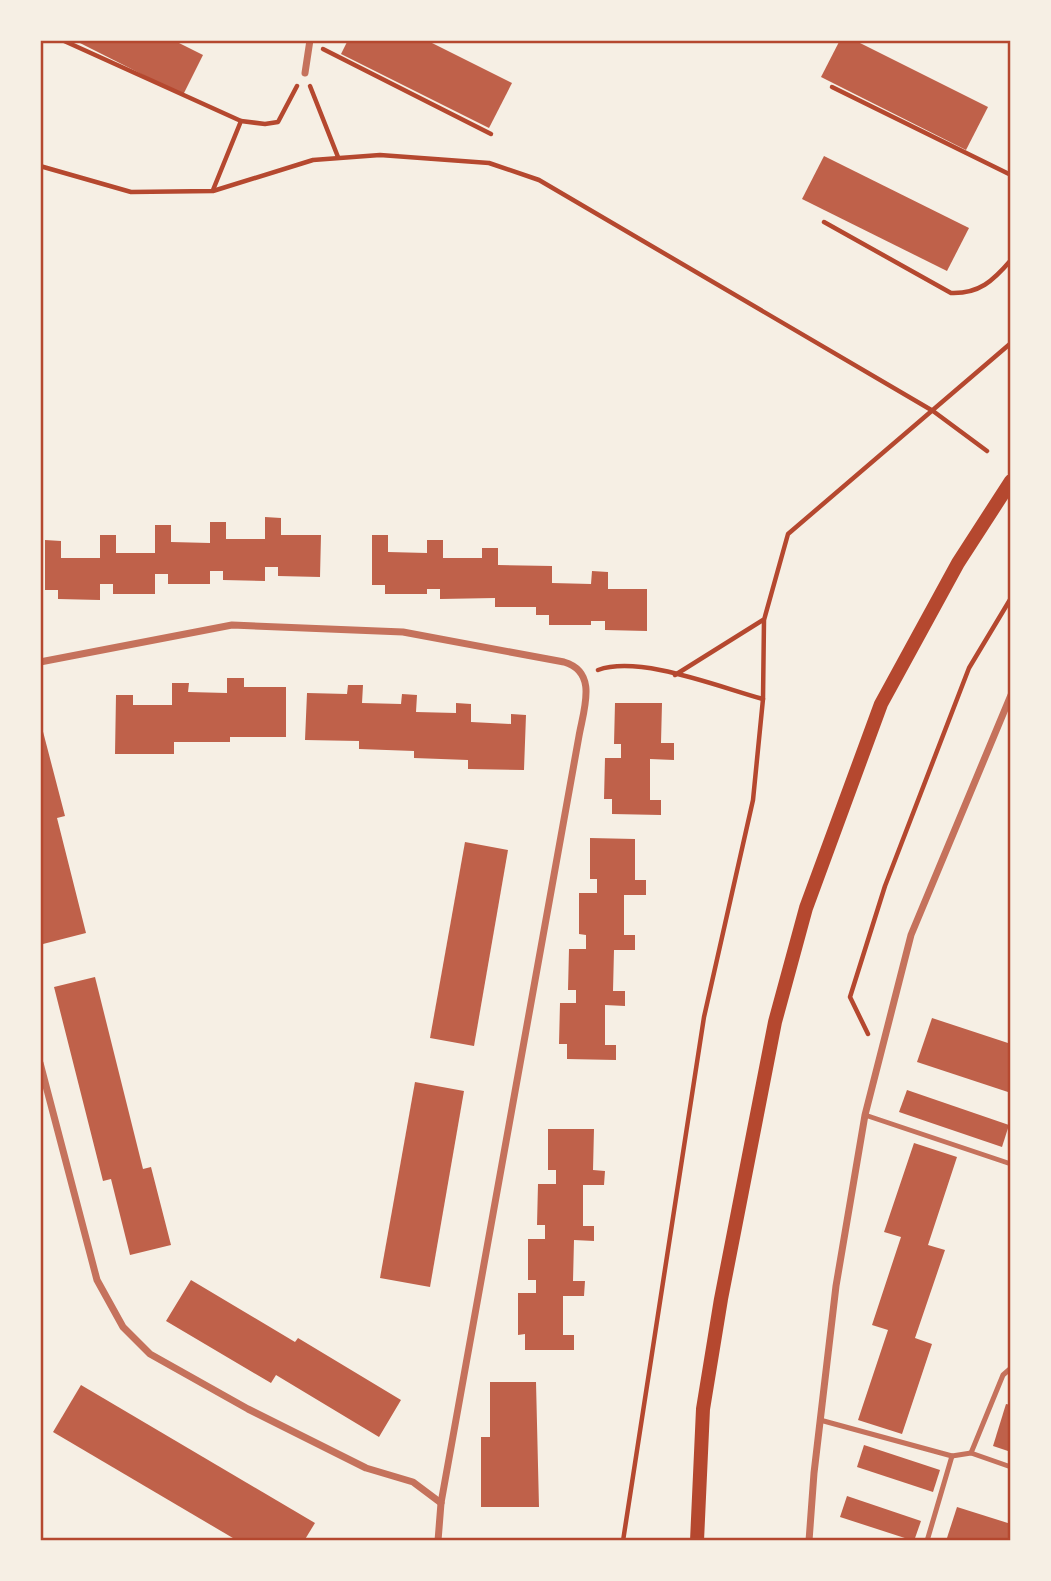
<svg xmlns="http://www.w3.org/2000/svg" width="1051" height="1581" font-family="Arial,sans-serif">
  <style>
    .building { fill: #bf614a }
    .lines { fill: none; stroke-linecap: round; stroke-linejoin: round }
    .path { stroke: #b5482f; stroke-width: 4.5 }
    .service { stroke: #c5725c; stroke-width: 5 }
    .minor { stroke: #c5725c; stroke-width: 7 }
    .secondary { stroke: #b5482f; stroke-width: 14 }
    .neatline { fill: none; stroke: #b5482f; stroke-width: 2.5 }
  </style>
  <rect width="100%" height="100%" fill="#f6efe4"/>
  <g class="building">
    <path d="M74 40H173L203 55 183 95Z"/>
    <path d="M348 40H426L512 83 489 128 341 54Z"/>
    <path d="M840 40H854L988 107 966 150 821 77Z"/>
    <path d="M824 156 969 228 947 271 802 199Z"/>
    <path d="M265 517 281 518V535H321L320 577 278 576V567H265V581L223 580V571H210V584H168V574H155V594H113V584H100V600L58 599V590H45V540L61 541V558H100V535H116V553H155V525H171V542L210 543V522H226V539H265Z"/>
    <path d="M372 535H388V552L427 553V540H443V558H482V548H498V565L552 566V583L591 584 592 571 608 572V589H647V631L605 630V621H591V625H549V615H536V607H495V598L440 599V589H427V594H385V585H372Z"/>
    <path d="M227 678H244V687H286V737H230V742H174V754H115L116 695H133V705H172V683H189L188 692 227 693Z"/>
    <path d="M348 685H363L362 703 401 704 402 694 417 695 416 712 456 713V703L471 704V722L511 724V714L526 715 524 770 468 769V760L414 758V751L359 749V741L305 740 307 693 347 694Z"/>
    <path d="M615 703H662L661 743H674V760L650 759V800H661V815L612 814V799H604L605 758H621V744H614Z"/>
    <path d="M40 720 65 816 57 818 86 933 43 944 40 933Z"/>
    <path d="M590 838 635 839V880H646V895H624V935H635V950H614L613 991H625V1006L605 1005V1045H616V1060L567 1059V1044H559L560 1003H576V990H568L569 949H586V935L579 934V893H597V879H590Z"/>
    <path d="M465 842 508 850 474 1046 430 1038Z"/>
    <path d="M95 977 143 1169 151 1167 171 1245 130 1255 111 1179 103 1181 54 987Z"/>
    <path d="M932 1018 1011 1044V1093L917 1062Z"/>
    <path d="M415 1082 464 1091 430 1287 380 1278Z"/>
    <path d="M907 1090 1009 1125 1002 1147 899 1112Z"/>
    <path d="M548 1129H594L593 1170 605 1171 604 1185H583V1226H594V1241L574 1240 573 1281H585L584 1296H563V1335H574V1350H525V1334L518 1335V1293H536V1280H528V1239H545V1225H537L538 1184H556V1170H548Z"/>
    <path d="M914 1143 957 1157 928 1245 945 1250 915 1338 932 1344 902 1434 858 1420 888 1330 872 1325 901 1237 884 1232Z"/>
    <path d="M191 1280 295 1342 298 1338 401 1400 379 1437 276 1375 271 1383 166 1321Z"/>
    <path d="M490 1382H536L539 1507H481V1437H490Z"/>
    <path d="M81 1385 315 1523 304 1541H238L53 1432Z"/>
    <path d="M1006 1404 1011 1405V1452L993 1446Z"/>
    <path d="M864 1445 940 1470 933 1492 857 1467Z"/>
    <path d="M847 1496 921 1521 914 1541 840 1517Z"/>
    <path d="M957 1507 1011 1524V1541H946Z"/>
  </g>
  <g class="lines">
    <g class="path">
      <path d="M62 40 241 121"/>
      <path d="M323 49 491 134"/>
      <path d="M310 86 338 157"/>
      <path d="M832 87 1011 175"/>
      <path d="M40 166 131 192 213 191 313 160 380 155 489 163 539 180 933 411 987 451"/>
      <path d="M213 190 241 121 265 124 278 122 297 86"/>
      <path d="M824 222 951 293C979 294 993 281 1011 260"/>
      <path d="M598 670C640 655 719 687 763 699"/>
      <path d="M675 675 763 620"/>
      <path d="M868 1034 850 997 885 886 969 668 1011 598"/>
      <path d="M623 1541 704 1017 753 800 763 699 764 620 788 534 1011 343"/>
    </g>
    <g class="service">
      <path d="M865 1115 1011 1164"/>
      <path d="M1011 1368 1003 1375 971 1453 1011 1467"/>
      <path d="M820 1420 952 1456 971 1453"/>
      <path d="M927 1541 952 1456"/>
    </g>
    <g class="minor">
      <path d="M305 73 310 40"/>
      <path d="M40 662 232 625 403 632 564 662C598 672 584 708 579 736L441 1503 438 1541"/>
      <path d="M40 1063 97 1280 123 1327 150 1354 248 1409 366 1468 413 1482 441 1503"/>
      <path d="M809 1541 814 1473 836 1286 865 1115 911 935 1011 695"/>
    </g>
    <path class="secondary" d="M697 1541 703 1409 721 1299 775 1022 806 908 881 704 958 563 1011 481"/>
  </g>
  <rect width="1051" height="1581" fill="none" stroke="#f6efe4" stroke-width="84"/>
  <rect x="42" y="42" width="967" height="1497" class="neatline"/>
</svg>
